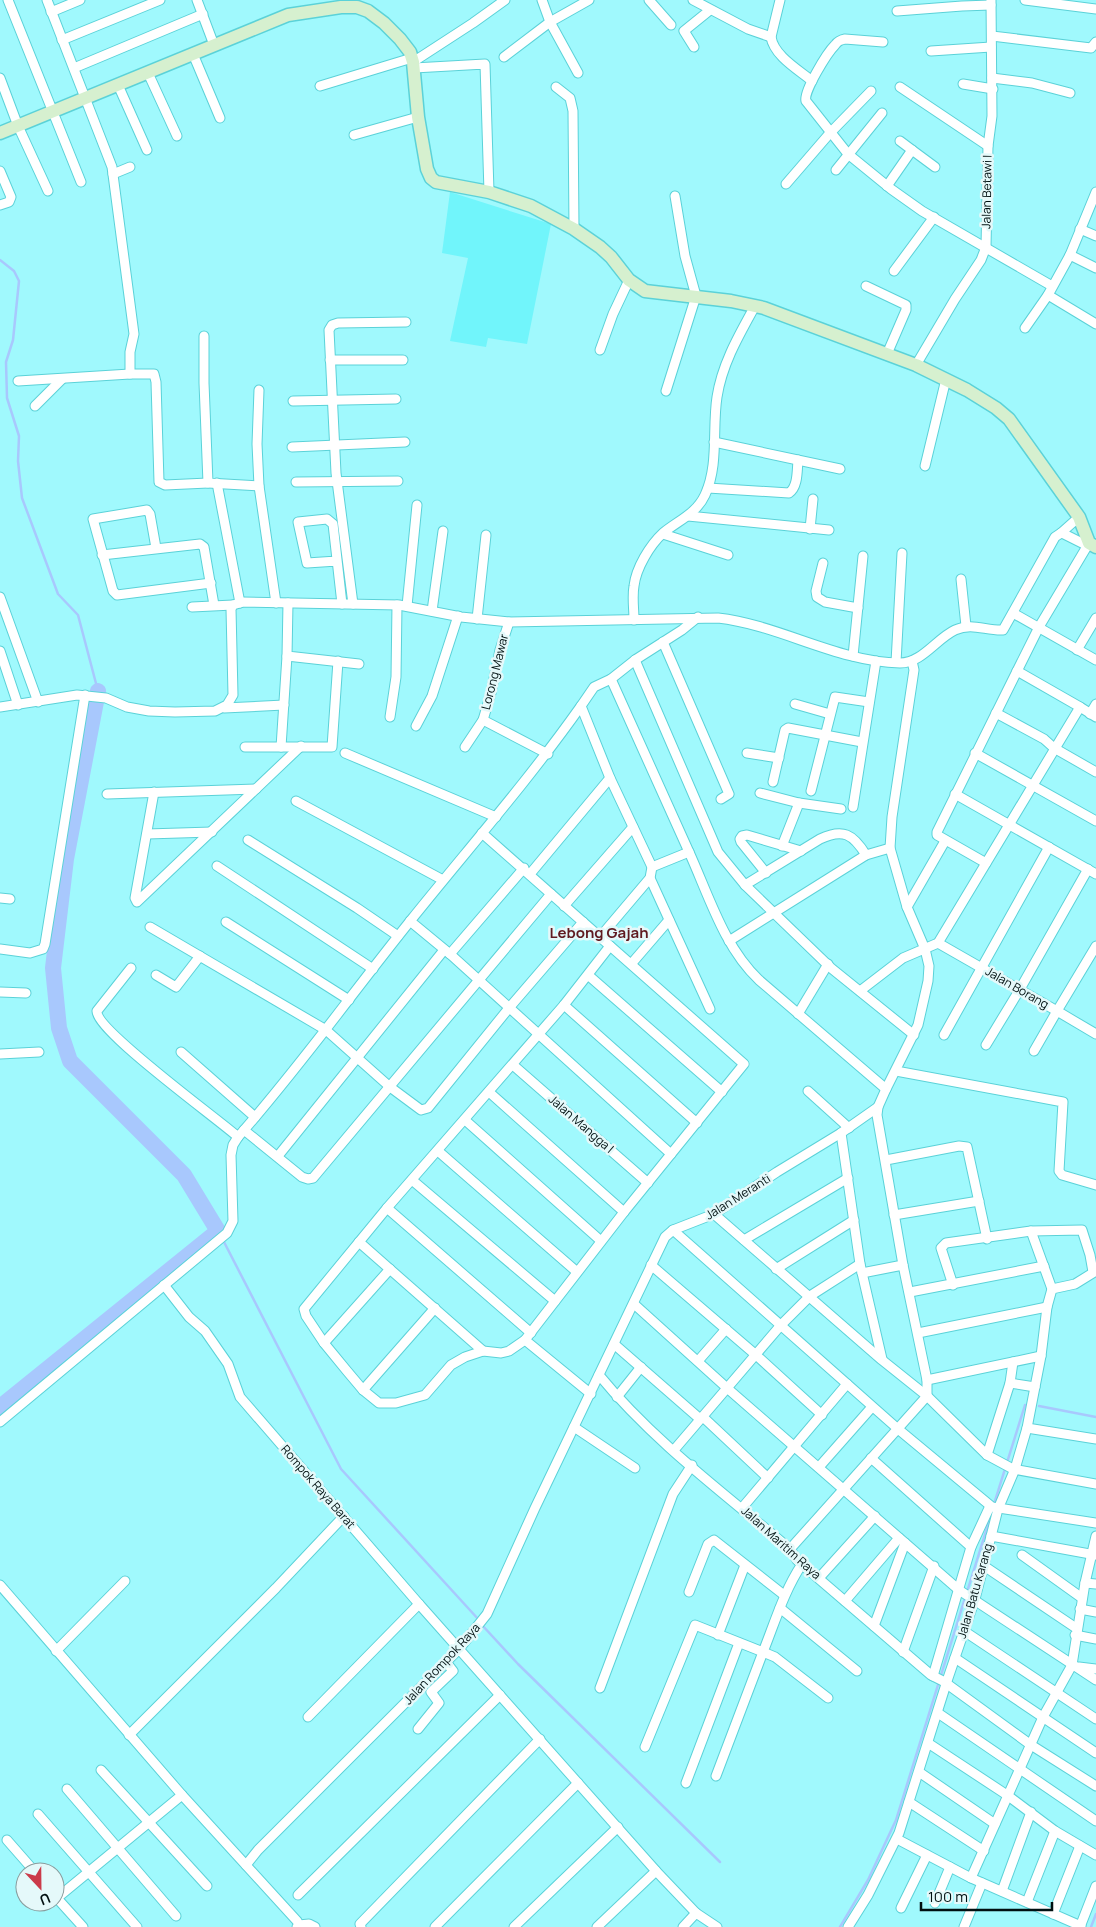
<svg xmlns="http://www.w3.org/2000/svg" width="1096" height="1927" font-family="Manrope,sans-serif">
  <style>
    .built { fill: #71f5fb }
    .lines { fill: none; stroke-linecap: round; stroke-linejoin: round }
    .stream { stroke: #a8c8fd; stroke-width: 2.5 }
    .river { stroke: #a8c8fd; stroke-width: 16 }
    .street-casing { stroke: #5bd2d8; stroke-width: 11 }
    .secondary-casing { stroke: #5bd2d8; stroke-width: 15 }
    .street { stroke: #fff; stroke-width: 9 }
    .secondary { stroke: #d6f0cf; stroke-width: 12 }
    .labels { text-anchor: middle; stroke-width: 5; stroke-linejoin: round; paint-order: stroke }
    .street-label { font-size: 12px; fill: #001011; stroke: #e5f9fa }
    .quarter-label { font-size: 15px; font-weight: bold; fill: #5f1a20; stroke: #e5f9fa }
  </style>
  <rect width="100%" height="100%" fill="#a0f9fd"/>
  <path class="built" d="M450 192 551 224 527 344 488 338 486 347 450 341 468 258 442 253Z"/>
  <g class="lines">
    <g class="stream">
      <path d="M0 260 14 271 19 281 13 340 6 362 7 398 19 436 18 461 22 498 58 594 78 615 98 691"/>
      <path d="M223 1240 341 1469 479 1620"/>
      <path d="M1039 1406 1096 1417"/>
      <path d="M994 1504 1025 1405"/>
      <path d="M967 1592 992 1512"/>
      <path d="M482 1625 518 1664 720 1862"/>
      <path d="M840 1927 868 1880 896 1820 965 1598"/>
      <path d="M1091 1927 1096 1914"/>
    </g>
    <path class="river" d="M0 1407 218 1231 184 1175 70 1061 59 1028 53 968 66 859 98 691"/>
    <defs>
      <g id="street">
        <path d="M8 0 81 182"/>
        <path d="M47 0 112 167 134 334 130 352V374"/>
        <path d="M197 0 214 45"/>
        <path d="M649 0 671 25"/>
        <path d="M693 0 748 29 771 37"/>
        <path d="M780 0 771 37C774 56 799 70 812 81"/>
        <path d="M1025 0 1096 9"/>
        <path d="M897 11 962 6 991 5"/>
        <path d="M51 12 80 0"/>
        <path d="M992 36 1091 48 1096 42"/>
        <path d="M62 40 160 0"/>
        <path d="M883 42 845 39C840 40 838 41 835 45 827 53 803 92 806 101L848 154 891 189 922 211 1052 286"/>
        <path d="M694 47 684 31 710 10"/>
        <path d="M931 51 991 47"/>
        <path d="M193 54 220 118"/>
        <path d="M504 57 550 22 542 0"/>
        <path d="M413 62 473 23 505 0"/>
        <path d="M74 68 203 14"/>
        <path d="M414 68 485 64 489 192"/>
        <path d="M148 73 177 136"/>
        <path d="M578 73 550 22 589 0"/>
        <path d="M0 78 18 126 48 191"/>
        <path d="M992 78 1032 83 1070 93"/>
        <path d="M963 84 993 89"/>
        <path d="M118 85 147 150"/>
        <path d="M320 86 412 58"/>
        <path d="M556 87 570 98 573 111 574 229"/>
        <path d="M900 87 988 146"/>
        <path d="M354 135 418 117"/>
        <path d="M900 141 912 150"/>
        <path d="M836 170 882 113"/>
        <path d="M0 171 11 197 9 202 0 205"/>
        <path d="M113 174 130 167"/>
        <path d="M786 184 830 133 871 91"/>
        <path d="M887 186 912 150 935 167"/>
        <path d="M1080 229 1096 236"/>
        <path d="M1070 255 1096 268"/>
        <path d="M894 271 934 217"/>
        <path d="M866 286 906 305V310L887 354"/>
        <path d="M1048 295 1096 324"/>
        <path d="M1025 328 1048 295 1070 255 1096 192"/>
        <path d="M204 336V383L208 483 259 486"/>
        <path d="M600 350 613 314 629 280"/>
        <path d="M330 360H403"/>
        <path d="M916 365 955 299 981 260 986 247 988 146 992 116 991 0"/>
        <path d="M18 381 130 374H154L156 382 159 482 165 485 208 483"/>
        <path d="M259 390 257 444 259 486 276 603"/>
        <path d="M666 391 696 296 685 256 675 196"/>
        <path d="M293 401 396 399"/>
        <path d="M35 406 62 379"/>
        <path d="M714 442 840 469"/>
        <path d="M292 447 405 442"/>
        <path d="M925 466 946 379"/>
        <path d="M296 482 398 481"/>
        <path d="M217 483 240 603"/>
        <path d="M708 488 789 493C798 487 797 471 798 460"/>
        <path d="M688 516 829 530"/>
        <path d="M810 529 813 499"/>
        <path d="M1061 533 1079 517"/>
        <path d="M663 534 728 555"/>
        <path d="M156 548 150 514 147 510 93 519 113 591 117 595 211 583"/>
        <path d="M102 555 200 544 204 547 214 605"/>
        <path d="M337 561 307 563 298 522 327 519 333 524 342 604"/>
        <path d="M823 563 816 591 817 597 825 602 858 608"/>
        <path d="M961 579 966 626"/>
        <path d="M0 597 38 702"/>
        <path d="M288 603 287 656 359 664"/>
        <path d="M353 604 336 473 329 330 332 325 338 323 406 322"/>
        <path d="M407 606 417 505"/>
        <path d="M192 607 233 605"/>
        <path d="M432 611 443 531"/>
        <path d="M1013 613 1096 660"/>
        <path d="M477 619 486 535"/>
        <path d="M634 620C634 609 632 597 634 586 636 568 650 545 663 533 679 520 696 514 705 495 719 465 712 429 717 397 722 364 739 335 755 306"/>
        <path d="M663 642 729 794 721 799"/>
        <path d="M1077 650 1096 618"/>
        <path d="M0 651 18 705"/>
        <path d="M853 656 863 556"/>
        <path d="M635 660 718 852 745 885 831 968 914 1035"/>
        <path d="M896 662 902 553"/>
        <path d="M1017 671 1080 707"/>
        <path d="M611 679 689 852 652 867"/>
        <path d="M795 704 830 714"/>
        <path d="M0 707 77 695 106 698 127 707 149 711 175 712 215 711 227 705 233 695 231 609 233 605 243 602 399 605 461 617 509 622 718 618C780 625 837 662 900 663 922 663 936 639 955 630 972 622 986 631 1003 630L1055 537 1061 533 1064 534 1086 545"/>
        <path d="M224 708 284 705"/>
        <path d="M996 713 1044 739 1054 748 1096 772"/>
        <path d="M1090 714 1096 704"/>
        <path d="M390 717 396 677 397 605"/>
        <path d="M483 720 548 754"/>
        <path d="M416 726 432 696 458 616"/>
        <path d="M245 747H332L338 661"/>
        <path d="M281 747 287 656"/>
        <path d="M465 747 483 720 491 693 500 650 509 622"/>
        <path d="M345 753 496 817"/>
        <path d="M747 753 779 758"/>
        <path d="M975 753 1096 821"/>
        <path d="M773 782 785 730 788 728 862 742"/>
        <path d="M811 791 835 697 869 702"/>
        <path d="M154 792 135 898 137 902 301 746"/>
        <path d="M760 793 799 803 841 809"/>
        <path d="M107 794 256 789"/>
        <path d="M955 794 1096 874"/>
        <path d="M296 801 443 880"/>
        <path d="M853 807 876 661"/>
        <path d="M482 833 744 1064 624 1212 525 1340 591 1394"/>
        <path d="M147 834 212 832"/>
        <path d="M248 840 357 908 398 936"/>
        <path d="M782 846 799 803"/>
        <path d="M689 852C709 896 724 947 759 980L886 1089"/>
        <path d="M986 863 937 835V832L1039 627 1089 543"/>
        <path d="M217 866 373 969"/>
        <path d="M766 873 741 842 740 839 742 836 747 835 801 851"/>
        <path d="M530 874 610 778"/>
        <path d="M650 878 710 1009"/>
        <path d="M745 885 820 839C843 828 853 834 866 855"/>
        <path d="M0 898 10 899"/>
        <path d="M564 906 633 827"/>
        <path d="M907 907 945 841"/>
        <path d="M410 921 450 954 671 1154"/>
        <path d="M226 922 349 1000"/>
        <path d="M150 927 326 1030 390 1087 421 1110 428 1108 509 1008 583 922"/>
        <path d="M600 937 650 878 652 867 610 778 581 706 594 687 611 679 635 660 682 630 698 617"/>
        <path d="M729 941 866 855 890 848"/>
        <path d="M938 943 1057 1011 1096 946"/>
        <path d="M0 949 30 953 43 949 45 944 85 695"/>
        <path d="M450 954 524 868"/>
        <path d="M632 963 669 920"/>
        <path d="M131 968 97 1011C95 1030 218 1119 238 1137 299 1068 353 992 411 920 468 849 528 781 581 706"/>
        <path d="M156 975 176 987 200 956"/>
        <path d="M588 975 722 1092"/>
        <path d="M860 991 903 958 938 943 1080 707 1096 717"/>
        <path d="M0 992 26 993"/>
        <path d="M564 1005 697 1123"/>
        <path d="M798 1014 828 964"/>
        <path d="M944 1035 1049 847"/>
        <path d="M986 1045 1020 989 1088 869"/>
        <path d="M1034 1051 1057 1011 1096 1034"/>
        <path d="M181 1052 255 1117"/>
        <path d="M0 1054 39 1052"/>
        <path d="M513 1065 648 1183"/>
        <path d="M896 1071 1063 1102 1059 1171 1062 1175 1096 1185"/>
        <path d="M808 1091 849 1128"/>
        <path d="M489 1092 624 1212"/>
        <path d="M465 1120 601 1241"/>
        <path d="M244 1130 302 1177 308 1179 313 1178 551 894"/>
        <path d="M841 1133 860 1264 882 1359"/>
        <path d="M438 1151 577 1272"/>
        <path d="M278 1156 444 950"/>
        <path d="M886 1160 959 1146 967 1147 987 1239"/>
        <path d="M412 1180 555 1301"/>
        <path d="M387 1208 531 1333"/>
        <path d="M714 1214 882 1360 927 1396 987 1455 1013 1469 1096 1484"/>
        <path d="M894 1215 979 1201"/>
        <path d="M673 1230 898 1429 992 1507 1096 1523"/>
        <path d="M1031 1231 1052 1289"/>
        <path d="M744 1240 848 1178"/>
        <path d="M359 1242 483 1351"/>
        <path d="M651 1265 756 1355 822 1415"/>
        <path d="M776 1269 854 1220"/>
        <path d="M862 1273 903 1265"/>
        <path d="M164 1285 189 1317 205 1331 228 1364 240 1397 419 1604"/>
        <path d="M953 1285 941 1248 946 1243 1031 1231 1082 1230 1090 1255 1093 1272"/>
        <path d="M910 1292 1044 1266"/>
        <path d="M634 1304 727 1388 959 1590 1096 1680"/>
        <path d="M918 1333 1047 1307"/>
        <path d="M525 1340 509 1351 501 1353 483 1351 465 1357 451 1365 425 1395 396 1403H379L363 1390 347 1371 324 1343 306 1316 304 1309 387 1208 564 1005 610 946"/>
        <path d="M324 1343 390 1269"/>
        <path d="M614 1344 700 1419"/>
        <path d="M698 1361 726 1329"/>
        <path d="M599 1375C653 1441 725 1494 790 1549L797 1560 931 1675 943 1681 1031 1745 1096 1786"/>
        <path d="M927 1380 1041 1356"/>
        <path d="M1010 1383 1035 1387"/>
        <path d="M363 1390 435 1308"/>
        <path d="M617 1397 641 1367"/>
        <path d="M703 1417 768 1478"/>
        <path d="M0 1422 227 1233 233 1221 231 1155 233 1145 238 1137"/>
        <path d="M574 1427 635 1468"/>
        <path d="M1027 1428 1096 1439"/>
        <path d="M674 1450 781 1325 810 1296 860 1264"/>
        <path d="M987 1455 1010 1383 1013 1362"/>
        <path d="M871 1458 971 1547"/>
        <path d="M819 1467 872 1407"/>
        <path d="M742 1508 847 1384"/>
        <path d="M991 1536 1096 1555"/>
        <path d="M790 1549 927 1396V1380L903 1265 877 1115 878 1107 886 1089 918 1025 928 981 929 966 925 949 907 907 890 848 892 817 914 670 912 661"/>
        <path d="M1022 1555 1082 1598"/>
        <path d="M984 1566 1076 1628"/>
        <path d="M819 1578 875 1516"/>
        <path d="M1085 1583 1096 1584"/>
        <path d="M0 1585 182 1795 297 1921 299 1925 297 1927"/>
        <path d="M689 1592 708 1544 714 1540 784 1595"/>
        <path d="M845 1601 899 1538"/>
        <path d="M780 1608 857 1671"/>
        <path d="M1080 1609 1096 1612"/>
        <path d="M874 1626 905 1543"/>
        <path d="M964 1631 1096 1719"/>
        <path d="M718 1635 745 1565"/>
        <path d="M1075 1635 1096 1639"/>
        <path d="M56 1651 125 1581"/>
        <path d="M903 1652 934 1566"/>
        <path d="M955 1658 1096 1753"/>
        <path d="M1079 1667 1096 1669"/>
        <path d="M933 1676 971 1547 990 1506"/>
        <path d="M600 1688 673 1494 692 1465"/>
        <path d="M938 1713 1096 1821"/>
        <path d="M308 1717 419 1604 656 1871 696 1913"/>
        <path d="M418 1729 439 1703 431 1692 453 1671 446 1662"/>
        <path d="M129 1735 276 1588 344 1516"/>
        <path d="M928 1743 1007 1795 1055 1831 1096 1855"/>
        <path d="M645 1747 695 1625 763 1652C775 1622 784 1591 802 1564"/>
        <path d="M101 1770 207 1886"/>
        <path d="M919 1772 995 1824"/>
        <path d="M716 1776 763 1652 775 1657 828 1698"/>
        <path d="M686 1783 739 1643"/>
        <path d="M67 1789 176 1916"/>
        <path d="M909 1802 984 1851"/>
        <path d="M38 1814 137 1927"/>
        <path d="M897 1839 971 1878 1081 1926"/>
        <path d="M7 1840 35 1872"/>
        <path d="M246 1865 258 1850 459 1649 487 1614 535 1508 665 1237 673 1230 714 1214 777 1172 841 1133 878 1107"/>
        <path d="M971 1878 1043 1717 1072 1665 1085 1583 1096 1536"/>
        <path d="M1002 1891 1031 1812"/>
        <path d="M298 1895 500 1695"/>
        <path d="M55 1896 83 1927"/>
        <path d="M57 1898 182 1795"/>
        <path d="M1027 1902 1055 1831"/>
        <path d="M935 1903 950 1867"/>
        <path d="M901 1908 927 1855"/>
        <path d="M1053 1914 1080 1846"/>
        <path d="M299 1925 309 1924 315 1927"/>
        <path d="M361 1927 360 1924 540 1739"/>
        <path d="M435 1927 578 1783"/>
        <path d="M514 1927 618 1827"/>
        <path d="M597 1927 656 1871"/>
        <path d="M683 1927 696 1913 717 1927"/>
        <path d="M848 1927 868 1895 899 1833 947 1681 975 1599 998 1509 1015 1469 1027 1428 1041 1356 1047 1307 1052 1289 1075 1284 1096 1271"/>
        <path d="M964 1927 982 1883"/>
        <path d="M1080 1927 1096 1886"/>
      </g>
      <path id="secondary" d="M0 133 288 15 341 7H357L368 11 384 23 400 39 410 52 413 62 418 117 427 169 431 178 436 182 489 192 531 206 574 229 600 247 611 257 629 280 645 291 731 301 764 308 916 365 967 390 996 408 1009 419 1079 517 1089 543 1096 547"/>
    </defs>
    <use href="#street" class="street-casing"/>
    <use href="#secondary" class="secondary-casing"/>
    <use href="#street" class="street"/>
    <use href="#secondary" class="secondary"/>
  </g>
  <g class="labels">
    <g class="street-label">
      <text transform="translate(987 192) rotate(-89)" y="4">Jalan Betawi I</text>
      <text transform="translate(495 672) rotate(-76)" y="4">Lorong Mawar</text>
      <text transform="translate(1017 988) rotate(30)" y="4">Jalan Borang</text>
      <text transform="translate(581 1124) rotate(41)" y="4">Jalan Mangga I</text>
      <text transform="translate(738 1197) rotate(-32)" y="4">Jalan Meranti</text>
      <text transform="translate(318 1487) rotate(49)" y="4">Rompok Raya Barat</text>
      <text transform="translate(781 1543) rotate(42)" y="4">Jalan Maritim Raya</text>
      <text transform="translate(975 1591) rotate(-74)" y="4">Jalan Batu Karang</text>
      <text transform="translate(442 1664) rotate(-47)" y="4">Jalan Rompok Raya</text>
    </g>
    <g class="quarter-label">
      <text x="599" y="938">Lebong Gajah</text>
    </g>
  </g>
  <g transform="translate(40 1887) rotate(158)"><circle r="24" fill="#e5f9fa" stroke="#899c9d"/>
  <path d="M0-4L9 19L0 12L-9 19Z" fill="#cb3b4a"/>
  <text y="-8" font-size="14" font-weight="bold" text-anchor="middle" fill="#001011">U</text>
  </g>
  <path d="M921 1902v8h131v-8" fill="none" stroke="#001011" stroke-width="2.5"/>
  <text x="928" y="1902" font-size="15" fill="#001011" stroke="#e5f9fa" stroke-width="4" paint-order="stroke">100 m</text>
</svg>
